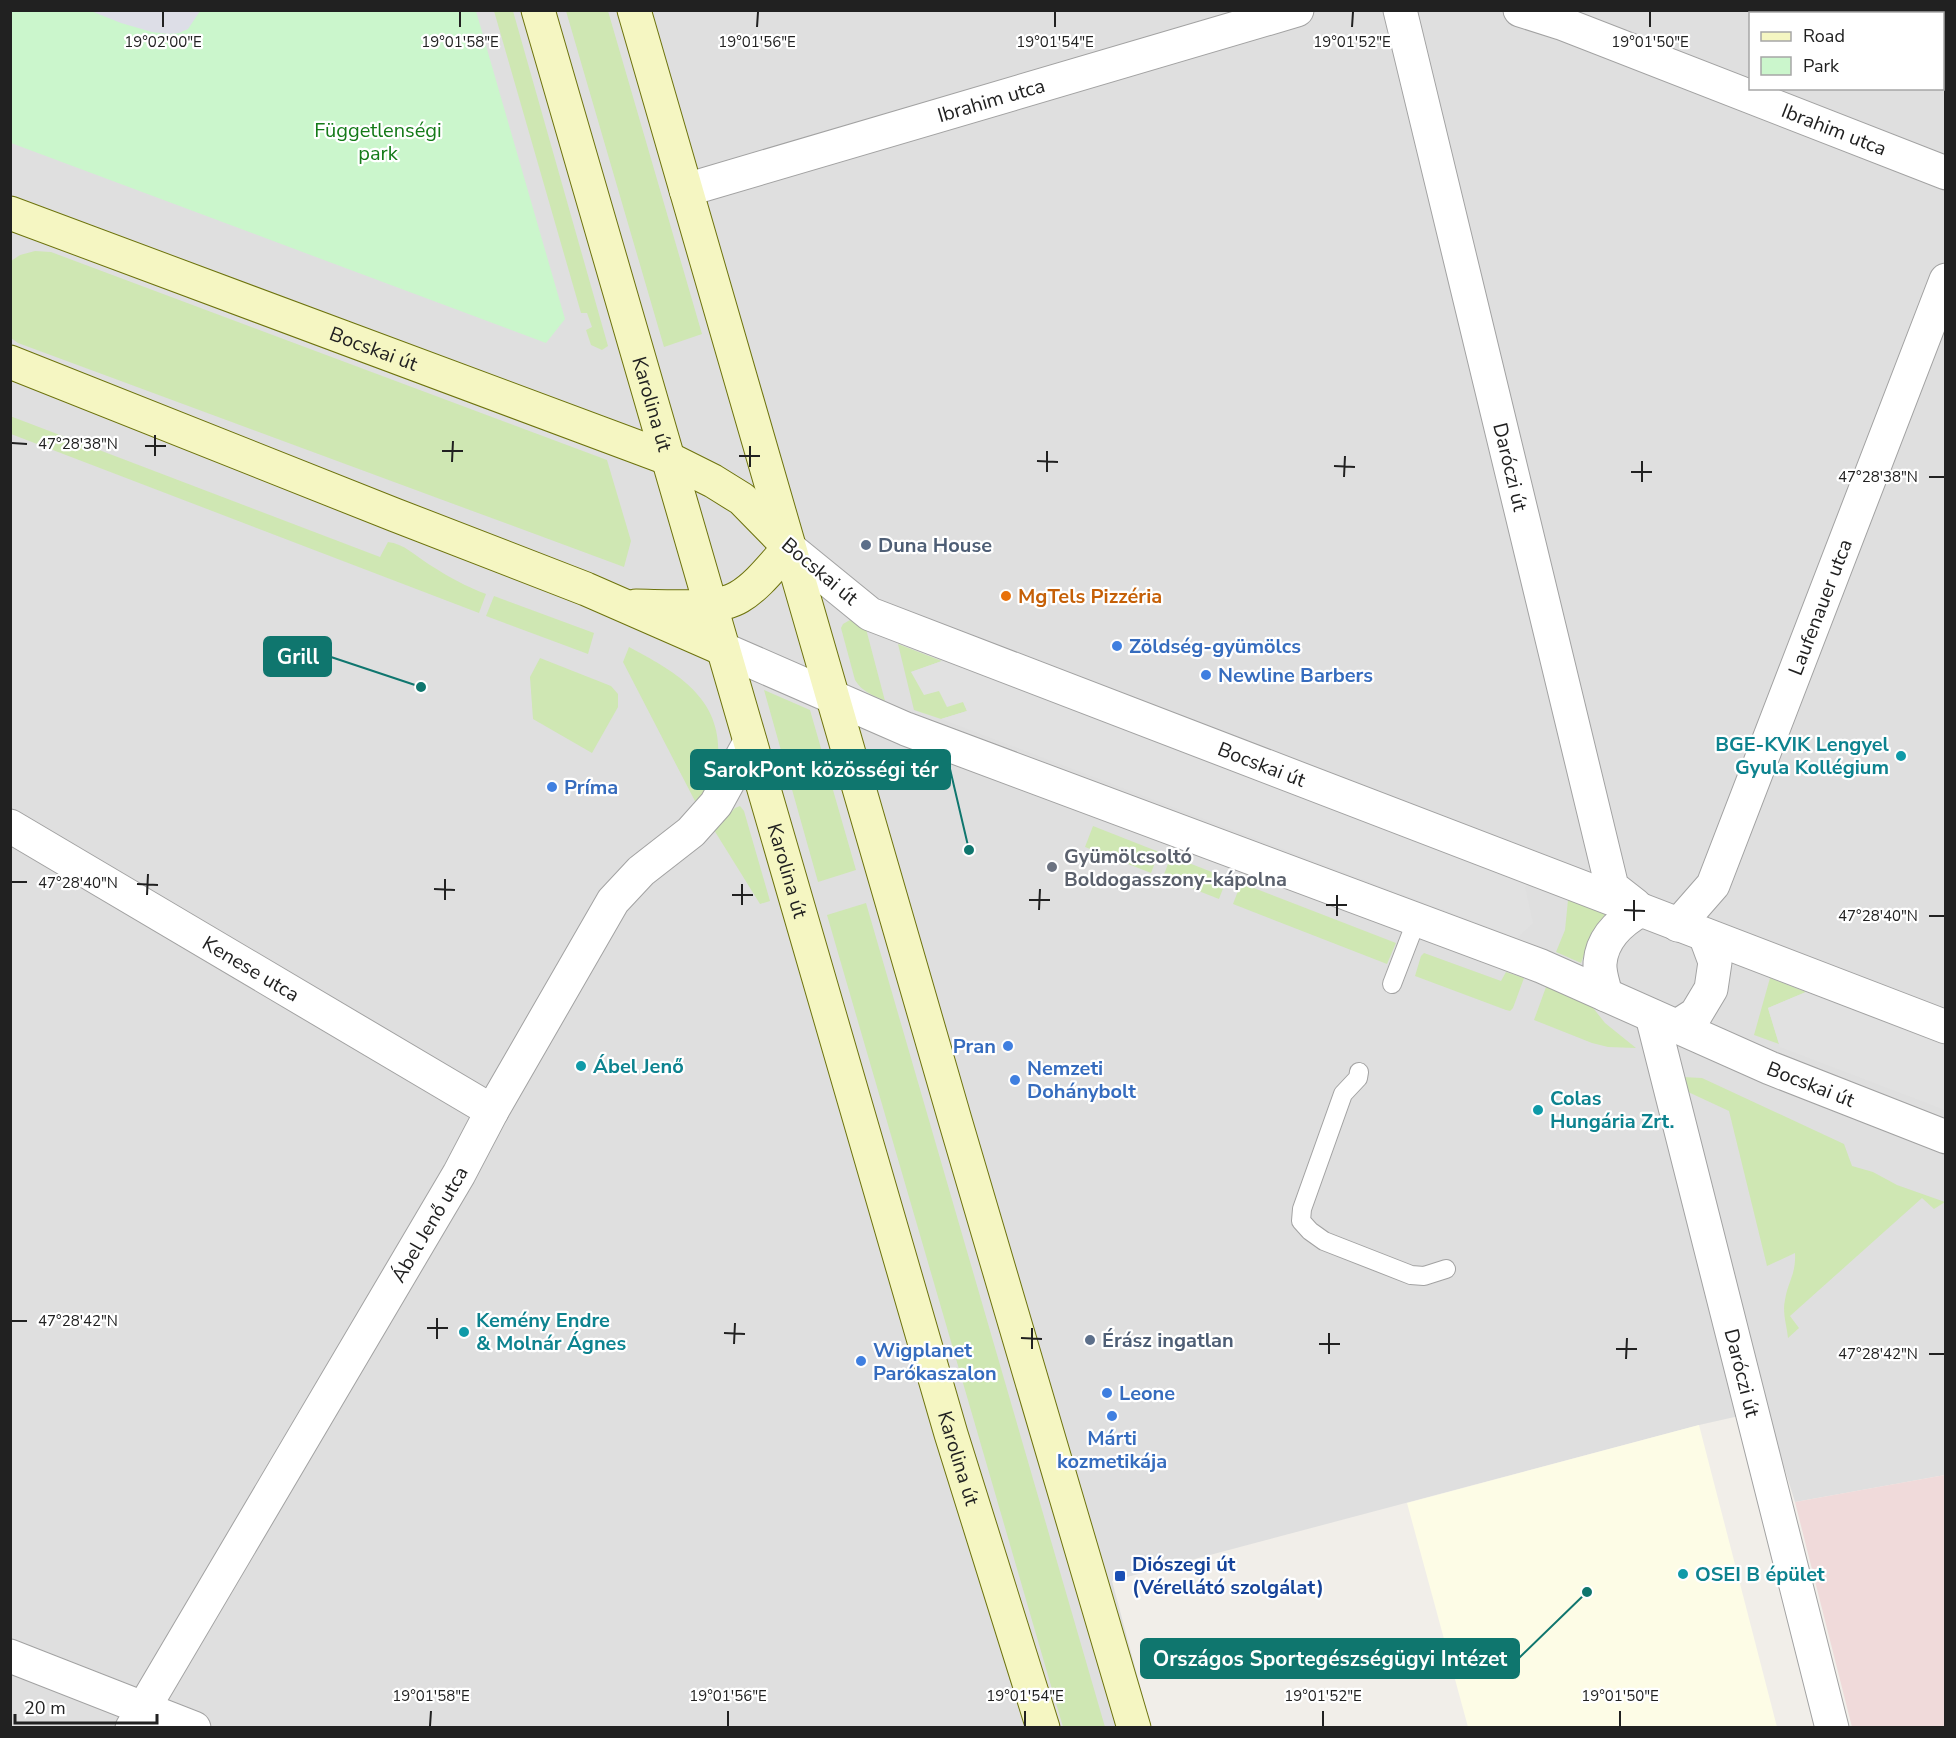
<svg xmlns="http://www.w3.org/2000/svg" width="1956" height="1738" font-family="'Nunito Sans',sans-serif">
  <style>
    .residential { fill: #dfdfdf; fill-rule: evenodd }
    .commercial { fill: #f0dada }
    .education { fill: #fdfce6 }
    .grass { fill: #cfe7b3 }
    .park { fill: #cbf6cc }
    .parking { fill: #e1e1e1 }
    .plaza { fill: #dddee7 }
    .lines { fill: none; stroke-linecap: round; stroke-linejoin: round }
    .lane-casing { stroke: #a2a2a2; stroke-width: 20 }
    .street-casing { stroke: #a2a2a2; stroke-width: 35 }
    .secondary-casing { stroke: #6d730d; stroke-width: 35 }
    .lane { stroke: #fff; stroke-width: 18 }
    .street { stroke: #fff; stroke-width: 33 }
    .secondary { stroke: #f5f6c2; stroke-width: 33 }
    .ticks { fill: none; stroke: #212121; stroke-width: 2 }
    .service-dot { fill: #5c6f8a; stroke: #fff; stroke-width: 2 }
    .food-dot { fill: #e8710a; stroke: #fff; stroke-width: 2 }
    .shop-dot { fill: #3f7fe0; stroke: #fff; stroke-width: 2 }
    .culture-dot { fill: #0f9aa8; stroke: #fff; stroke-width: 2 }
    .worship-dot { fill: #6b7280; stroke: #fff; stroke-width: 2 }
    .transit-dot { fill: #1a4fb4; stroke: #fff; stroke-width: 2 }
    .labels { text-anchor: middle; stroke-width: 4.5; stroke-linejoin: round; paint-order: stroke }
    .street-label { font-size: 20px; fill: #212121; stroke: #fff }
    .park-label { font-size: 20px; fill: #147a18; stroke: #fff }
    .service-label { font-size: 20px; font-weight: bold; fill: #4e5e75; stroke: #fff; text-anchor: start }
    .food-label { font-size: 20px; font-weight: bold; fill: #c56008; stroke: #fff; text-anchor: start }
    .shop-label { font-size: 20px; font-weight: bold; fill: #366cbe; stroke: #fff; text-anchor: start }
    .culture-label { font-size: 20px; font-weight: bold; fill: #0d838f; stroke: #fff; text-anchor: start }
    .worship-label { font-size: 20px; font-weight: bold; fill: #5b616d; stroke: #fff; text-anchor: start }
    .transit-label { font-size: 20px; font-weight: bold; fill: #164399; stroke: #fff; text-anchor: start }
    .ticks-label { font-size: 15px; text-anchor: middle; fill: #212121; stroke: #fff; stroke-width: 4.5; stroke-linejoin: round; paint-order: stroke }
    .leader { fill: none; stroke: #0f766e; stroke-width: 2 }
    .callout-dot { fill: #0f766e; stroke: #fff; stroke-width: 2 }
    .callout { fill: #0f766e; stroke: #0f766e; stroke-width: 2 }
    .callout-label { font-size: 21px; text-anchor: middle; font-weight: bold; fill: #fff }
  </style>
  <rect width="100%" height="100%" fill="#f1eee9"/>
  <path class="residential" d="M11 11H1945V1475L1795 1502 1766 1410 1699 1425 1112 1581 1151 1727 11 1728ZM1750 14H1942V88H1750Z"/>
  <path class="commercial" d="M1945 1475V1727H1852L1795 1502Z"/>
  <path class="education" d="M1699 1425 1777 1727H1468L1407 1503Z"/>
  <g class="grass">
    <path d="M494 11H513L608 346 602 350 591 345 586 330 592 327 587 313H581Z"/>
    <path d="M566 11H608L702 334 664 347Z"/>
    <path d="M35 251 51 252 607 460 631 541 624 567 18 343 11 338V261L20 255Z"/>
    <path d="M10 416 380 557 388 542C403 543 417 557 430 565 447 576 467 587 486 594L479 613 11 434Z"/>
    <path d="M494 596 594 633 588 654 486 616Z"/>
    <path d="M850 620 865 625 885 701C873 695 862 692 855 680L841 628 843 624Z"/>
    <path d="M898 644 942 661 911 672 939 691 963 701 967 711 941 719 914 710Z"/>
    <path d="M629 647C676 672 723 698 718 759 717 768 715 783 710 790 707 795 700 799 696 803L623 662Z"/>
    <path d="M540 658 611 686 618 694V707L592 753 533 719 530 677Z"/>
    <path d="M764 690 810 710 856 870 818 882Z"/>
    <path d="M740 806 744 811 770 901 760 904 714 830 735 808Z"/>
    <path d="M1093 826 1159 852 1151 873 1085 847Z"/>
    <path d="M1171 856 1227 878 1219 899 1163 877Z"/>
    <path d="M1241 883 1396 943 1387 964 1233 904Z"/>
    <path d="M1568 900 1606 913 1591 935 1581 963 1556 952 1565 930Z"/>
    <path d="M866 903 1105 1727H1063L827 915Z"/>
    <path d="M1424 953 1501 981 1506 972 1524 978 1513 1008 1510 1011 1506 1010 1415 976 1421 956Z"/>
    <path d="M1770 978 1806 992 1768 1008 1779 1044 1754 1035Z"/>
    <path d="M1546 987 1590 1004 1605 1023 1636 1048 1608 1047 1592 1043 1534 1020Z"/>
    <path d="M1682 1077 1702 1078 1844 1144 1852 1166 1873 1172 1897 1185 1945 1202 1934 1209 1922 1198 1790 1316 1799 1328 1788 1338C1787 1326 1782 1312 1785 1300 1788 1281 1796 1275 1795 1253L1767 1266 1729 1111 1686 1091Z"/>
  </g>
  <path class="park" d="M10 11H476L565 319 546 343 11 143Z"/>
  <g class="parking">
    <path d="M942 661 1533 882 1525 887 1533 923 1517 938 941 719 967 711 963 702 947 707 939 691 924 695 911 672Z"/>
    <path d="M1806 992 1945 1046V1110L1780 1047 1768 1008Z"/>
  </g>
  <path class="plaza" d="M91 11 200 10V11L188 29 179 33 169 34 152 32 121 23Z"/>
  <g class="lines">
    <defs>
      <g id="lane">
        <path d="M1392 984 1417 919"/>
        <path d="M1359 1072 1358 1078 1343 1094 1302 1209 1301 1221 1310 1231 1324 1241 1411 1275 1424 1276 1446 1269"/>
      </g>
      <g id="street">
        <path id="s1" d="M1400 10 1612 887 1635 905"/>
        <path id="s2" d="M1520 10 1561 23 1946 173"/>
        <path id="s3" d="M686 190 1297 10"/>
        <path id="s4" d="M789 548 870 614 1946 1027"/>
        <path id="s5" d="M723 649 906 729 1541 966 1770 1068 1946 1137"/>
        <path id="s6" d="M10 826 492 1111"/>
        <path id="s7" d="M1678 925 1713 885 1946 280"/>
        <path d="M1606 995C1604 986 1599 973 1600 963 1602 938 1621 921 1641 910"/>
        <path id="s8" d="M1652 1016 1832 1728"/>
        <path d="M1676 1027 1696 1014 1711 989 1715 962 1705 935"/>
        <path d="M10 1656 194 1728"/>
        <path id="s9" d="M132 1728 459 1174 492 1111 613 901 641 871 691 832 716 804 750 742"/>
      </g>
      <g id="secondary">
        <path id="s10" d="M538 10 951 1434 1043 1728"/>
        <path d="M634 10 955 1120 1134 1728"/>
        <path id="s11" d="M10 213 667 458 713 481 742 499 786 544"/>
        <path d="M10 362 395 515 586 589 723 649"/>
        <path d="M636 606C662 606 716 611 739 597 758 586 774 564 789 548"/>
      </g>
    </defs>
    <use href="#lane" class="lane-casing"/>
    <use href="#street" class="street-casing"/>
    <use href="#secondary" class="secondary-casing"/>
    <use href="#lane" class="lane"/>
    <use href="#street" class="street"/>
    <use href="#secondary" class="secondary"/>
  </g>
  <path class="ticks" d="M163 27V12M460 27V12M757 27 758 12M1055 27V12M1352 27 1353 12M1650 27V12M12 443 27 444M145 446H166M442 451H463M155 456V435M739 456H760M1037 461 1058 462M452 462 453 441M1334 466 1355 467M750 467V446M1047 472V451M1631 472H1652M1344 477 1345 456M1929 477H1944M1642 482V461M12 882H27M137 884 158 885M434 889 455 890M147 895 148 874M732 895H753M445 900V879M1029 900H1050M742 905V884M1326 905H1347M1039 910 1040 889M1624 910 1645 911M1337 916V895M1929 916H1944M1634 921V900M12 1321H27M427 1328H448M724 1333 745 1334M1021 1338 1042 1339M437 1339V1318M734 1344 735 1323M1319 1344H1340M1032 1349V1328M1616 1349H1637M1329 1354V1333M1929 1354H1944M1626 1359 1627 1338M430 1726 431 1711M728 1726V1711M1025 1726V1711M1323 1726V1711M1620 1726V1711"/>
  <g class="service-dot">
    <circle cx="866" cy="545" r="6"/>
    <circle cx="1090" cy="1340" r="6"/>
  </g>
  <circle class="food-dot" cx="1006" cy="596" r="6"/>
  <g class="shop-dot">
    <circle cx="1117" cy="646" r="6"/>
    <circle cx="1206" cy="675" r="6"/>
    <circle cx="552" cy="787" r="6"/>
    <circle cx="1008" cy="1046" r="6"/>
    <circle cx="1015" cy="1080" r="6"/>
    <circle cx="861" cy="1361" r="6"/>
    <circle cx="1107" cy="1393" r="6"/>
    <circle cx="1112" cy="1416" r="6"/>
  </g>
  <g class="culture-dot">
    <circle cx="1901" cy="756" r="6"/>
    <circle cx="581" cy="1066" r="6"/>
    <circle cx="1538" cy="1110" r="6"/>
    <circle cx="464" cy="1332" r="6"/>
    <circle cx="1683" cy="1574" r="6"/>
  </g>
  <circle class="worship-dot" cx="1052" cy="867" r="6"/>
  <rect class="transit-dot" x="1114" y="1570" width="12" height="12" rx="3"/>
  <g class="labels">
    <g class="street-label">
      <text dy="7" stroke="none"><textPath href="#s3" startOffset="318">Ibrahim utca</textPath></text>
      <text dy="7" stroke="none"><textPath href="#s2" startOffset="336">Ibrahim utca</textPath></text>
      <text dy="7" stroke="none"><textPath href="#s11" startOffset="388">Bocskai út</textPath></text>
      <text dy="7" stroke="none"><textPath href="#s10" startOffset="410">Karolina út</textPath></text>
      <text dy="7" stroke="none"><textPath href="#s1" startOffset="470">Daróczi út</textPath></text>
      <text transform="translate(820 571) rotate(40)" y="7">Bocskai út</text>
      <text dy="7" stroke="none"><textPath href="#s7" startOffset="351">Laufenauer utca</textPath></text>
      <text dy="7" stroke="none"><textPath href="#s4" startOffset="524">Bocskai út</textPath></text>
      <text dy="7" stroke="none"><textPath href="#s10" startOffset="896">Karolina út</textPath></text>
      <text dy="7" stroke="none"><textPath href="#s6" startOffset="280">Kenese utca</textPath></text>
      <text dy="7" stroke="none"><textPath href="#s5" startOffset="1172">Bocskai út</textPath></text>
      <text dy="7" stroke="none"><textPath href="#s9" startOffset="585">Ábel Jenő utca</textPath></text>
      <text dy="7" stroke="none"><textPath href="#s8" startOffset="368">Daróczi út</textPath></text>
      <text dy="7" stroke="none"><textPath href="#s10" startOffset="1508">Karolina út</textPath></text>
    </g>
    <g class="park-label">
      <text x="378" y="137">Függetlenségi<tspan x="378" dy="23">park</tspan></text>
    </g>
    <g class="service-label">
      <text x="878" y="552">Duna House</text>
      <text x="1102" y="1347">Érász ingatlan</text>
    </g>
    <g class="food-label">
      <text x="1018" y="603">MgTels Pizzéria</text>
    </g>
    <g class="shop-label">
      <text x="1129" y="653">Zöldség-gyümölcs</text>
      <text x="1218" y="682">Newline Barbers</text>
      <text x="564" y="794">Príma</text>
      <text x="996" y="1053" text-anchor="end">Pran</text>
      <text x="1027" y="1075">Nemzeti<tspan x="1027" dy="23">Dohánybolt</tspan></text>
      <text x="873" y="1357">Wigplanet<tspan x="873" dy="23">Parókaszalon</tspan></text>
      <text x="1119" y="1400">Leone</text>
      <text x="1112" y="1445" text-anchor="middle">Márti<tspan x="1112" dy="23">kozmetikája</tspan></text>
    </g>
    <g class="culture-label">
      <text x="1889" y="751" text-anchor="end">BGE-KVIK Lengyel<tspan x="1889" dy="23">Gyula Kollégium</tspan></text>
      <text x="593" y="1073">Ábel Jenő</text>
      <text x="1550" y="1105">Colas<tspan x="1550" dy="23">Hungária Zrt.</tspan></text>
      <text x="476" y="1327">Kemény Endre<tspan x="476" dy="23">&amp; Molnár Ágnes</tspan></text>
      <text x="1695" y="1581">OSEI B épület</text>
    </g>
    <g class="worship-label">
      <text x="1064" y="863">Gyümölcsoltó<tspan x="1064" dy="23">Boldogasszony-kápolna</tspan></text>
    </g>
    <g class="transit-label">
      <text x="1132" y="1571">Diószegi út<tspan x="1132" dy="23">(Vérellátó szolgálat)</tspan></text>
    </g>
  </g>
  <g class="ticks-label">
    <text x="163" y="47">19°02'00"E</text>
    <text x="460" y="47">19°01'58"E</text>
    <text x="757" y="47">19°01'56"E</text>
    <text x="1055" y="47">19°01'54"E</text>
    <text x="1352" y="47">19°01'52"E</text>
    <text x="1650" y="47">19°01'50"E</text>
    <text x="78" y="449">47°28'38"N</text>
    <text x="1878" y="482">47°28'38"N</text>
    <text x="78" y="888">47°28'40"N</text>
    <text x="1878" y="921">47°28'40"N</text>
    <text x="78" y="1326">47°28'42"N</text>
    <text x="1878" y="1359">47°28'42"N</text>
    <text x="431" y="1701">19°01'58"E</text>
    <text x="728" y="1701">19°01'56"E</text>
    <text x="1025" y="1701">19°01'54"E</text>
    <text x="1323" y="1701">19°01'52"E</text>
    <text x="1620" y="1701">19°01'50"E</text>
  </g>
  <path class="leader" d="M421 687L331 657M969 850L950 769M1587 1592L1519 1658"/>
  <g class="callout-dot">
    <circle cx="421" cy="687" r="6"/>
    <circle cx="969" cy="850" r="6"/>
    <circle cx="1587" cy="1592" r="6"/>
  </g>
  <g class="callout">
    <rect x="264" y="637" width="67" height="39" rx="6"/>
    <rect x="691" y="750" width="259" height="39" rx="6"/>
    <rect x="1141" y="1639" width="378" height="39" rx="6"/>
  </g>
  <g class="callout-label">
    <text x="298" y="664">Grill</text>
    <text x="821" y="777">SarokPont közösségi tér</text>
    <text x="1330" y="1666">Országos Sportegészségügyi Intézet</text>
  </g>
  <rect width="1956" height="1738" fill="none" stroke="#212121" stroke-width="24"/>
  <rect x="1749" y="12" width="195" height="78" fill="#ffffff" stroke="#a6a6a6" stroke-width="1.5"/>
  <rect x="1761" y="32" width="30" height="9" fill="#f5f6c2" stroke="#a6a6a6" stroke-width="1.5"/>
  <text x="1803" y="42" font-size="18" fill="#212121">Road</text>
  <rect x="1761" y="57" width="30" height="18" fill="#cbf6cc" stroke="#a6a6a6" stroke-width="1.5"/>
  <text x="1803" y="72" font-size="18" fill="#212121">Park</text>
  <path d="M15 1714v9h142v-9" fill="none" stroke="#212121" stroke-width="3"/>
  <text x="24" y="1714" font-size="18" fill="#212121" stroke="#ffffff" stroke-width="4.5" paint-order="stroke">20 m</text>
</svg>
